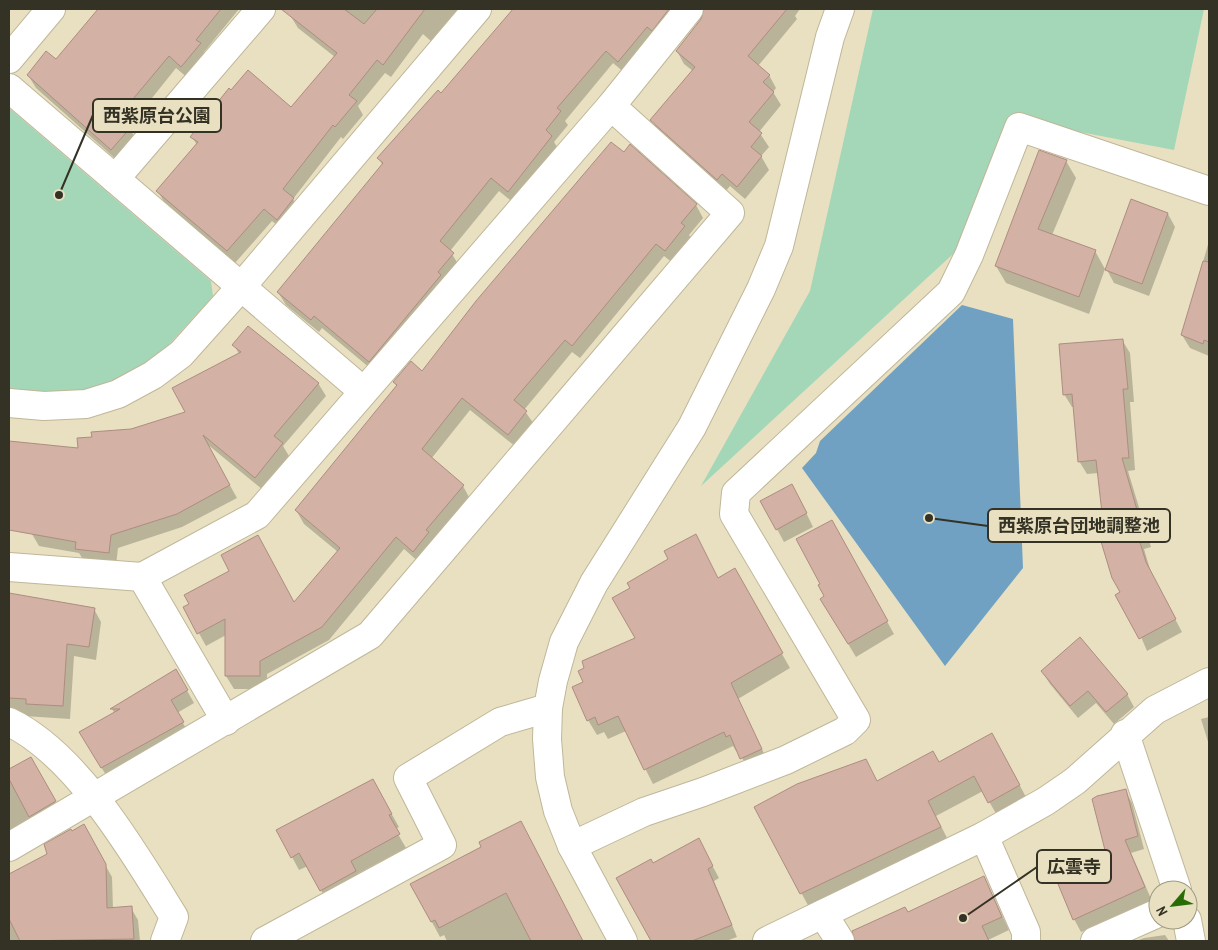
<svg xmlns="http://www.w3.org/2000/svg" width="1218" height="950" font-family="'Archivo Narrow','Noto Sans JP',sans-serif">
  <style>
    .green { fill: #a3d7b7 }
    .water { fill: #70a1c2 }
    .shadow { fill: #0003 }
    .building { fill: #d3b1a4; stroke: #ad8d81 }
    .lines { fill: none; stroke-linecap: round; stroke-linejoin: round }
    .minor-casing { stroke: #bfb798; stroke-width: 30 }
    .minor { stroke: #fff; stroke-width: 28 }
    .leader { fill: none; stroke: #343125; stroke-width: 2 }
    .callout-dot { fill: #343125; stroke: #e8e0c0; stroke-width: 2 }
    .callout { fill: #e8e0c0; stroke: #343125; stroke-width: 2 }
    .callout-label { font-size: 18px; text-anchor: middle; font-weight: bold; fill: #343125 }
  </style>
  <rect width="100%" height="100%" fill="#e8e0c0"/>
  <g class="green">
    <path d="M873 9H1204L1174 150 1033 123 965 243 701 486 810 291Z"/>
    <path d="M9 108 211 281 213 296 154 361 111 385 91 390 53 394 9 391Z"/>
  </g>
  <path class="water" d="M962 305 1013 319 1023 568 945 666 802 468 816 453 820 441Z"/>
  <g class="shadow">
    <path d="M100 9H239L204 52 207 57 189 79 176 68 136 118 137 121 130 129 137 141 119 162 36 88 28 75 56 61Z"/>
    <path d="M295 9H460L433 43 423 34 391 77 385 73 358 106 363 115 343 139 341 137 293 199 300 212 285 232 272 221 235 263 165 204 158 191 197 145 192 137 291 109 335 57 298 28 290 15Z"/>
    <path d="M522 9H668L676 22 626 74 613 63 565 121 568 125 554 142 559 150 515 204 499 191 450 251 460 267 377 374 322 328 319 332 286 305 278 292 383 166 379 159Z"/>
    <path d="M719 9H800L795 16 797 19 758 66 769 75 776 88 773 92 781 105 759 132 769 147 761 156 769 170 745 199 730 186 725 192 659 133 652 120 693 71 684 64 677 51 699 34Z"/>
    <path d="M1066 161 1076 178 1052 235 1095 251 1105 269 1089 314 1006 283 996 266Z"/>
    <path d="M1132 201 1168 214 1175 227 1149 296 1114 283 1107 270Z"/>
    <path d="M696 205 703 218 689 235 692 240 673 263 664 256 580 358 572 352 524 410 534 424 516 447 470 410 431 459 463 486 470 499 421 564 404 549 329 640 267 674V689H234L226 676V635L206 646 185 608 294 604 338 552 304 524 296 510 397 387 394 382 422 372Z"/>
    <path d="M1209 241V356L1190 348 1182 335Z"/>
    <path d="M1122 340 1130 353 1134 402H1130L1135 470 1128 471 1151 547 1144 549 1152 576 1182 632 1147 651 1122 592 1103 513 1099 473 1087 474 1079 461 1074 407H1072L1064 394Z"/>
    <path d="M234 345 318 383 326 396 283 446 289 456 263 490 207 444 237 498 182 527 118 548 116 565 84 561 79 553 39 546 32 534 38 496 9 493V442L80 449 93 438 131 430 187 413 239 354Z"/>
    <path d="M799 498 813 527 784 542 777 529Z"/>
    <path d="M831 521 894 634 856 657 829 612 822 584Z"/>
    <path d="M734 570 790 668 738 699 769 764 750 773 738 750 736 751 733 746 653 784 626 731 608 739 604 732 597 735 588 720 584 683 637 638Z"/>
    <path d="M9 602 94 609 101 622 96 660 74 656 70 719 9 715V698L13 696H9Z"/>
    <path d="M176 671 194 703 177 713 190 735 109 780 80 732 115 714 112 709Z"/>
    <path d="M1042 671 1127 694 1134 707 1114 724 1096 703 1078 718 1050 684Z"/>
    <path d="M1209 717V745L1201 719Z"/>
    <path d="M1001 750 1028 801 998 817 983 791 936 816 949 842 810 909 755 807 877 782Z"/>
    <path d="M31 758 62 815 9 839V770Z"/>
    <path d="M373 781 399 827 395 829 406 848 357 874 363 884 328 903 308 866 299 870 292 857Z"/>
    <path d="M1125 790 1132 803 1144 849 1131 853 1152 901 1081 932 1074 919 1110 863Z"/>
    <path d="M83 826 112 877 113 909 131 908 138 920 140 941H9V876L49 854 44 846Z"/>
    <path d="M529 838 582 941H447L444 935 440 937 412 885Z"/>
    <path d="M705 852 719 878 714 881 737 937 726 941H652L617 878 652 864Z"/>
    <path d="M984 877 1009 930 988 940 989 941H856V938Z"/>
    <path d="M1165 935 1169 941H1136L1144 938Z"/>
  </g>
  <g class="building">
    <path d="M98 9H221L196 40 201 43 181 67 169 56 128 105 131 107 120 119 131 127 111 150 27 75 46 51 56 59Z"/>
    <path d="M281 9H344L364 24 377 9H425L383 65 377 60 349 95 357 101 335 127 333 125 283 189 294 198 277 220 264 209 227 251 156 191 198 142 190 137 229 88 231 90 248 70 291 107 337 53Z"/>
    <path d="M513 9H669L652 31 647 27 618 62 606 51 557 108 561 111 546 130 552 136 508 192 491 178 440 241 454 253 438 272 441 275 369 362 314 316 311 320 277 292 383 163 377 158 438 90 441 93Z"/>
    <path d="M704 9H787L748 56 770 75 763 82 774 92 749 122 762 133 751 147 762 156 737 187 722 174 717 180 650 120 695 67 676 51 701 19Z"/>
    <path d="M611 142 624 152 630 144 697 204 681 223 685 226 665 251 656 244 572 346 565 340 514 400 527 411 508 435 462 398 422 449 464 485 426 530 429 532 413 552 396 537 322 627 260 661V676H225V619L197 634 183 607 189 604 184 595 229 571 221 555 258 535 294 602 340 548 295 510 397 385 393 382 411 361 422 371 476 301Z"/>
    <path d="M1039 150 1067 160 1038 229 1096 250 1079 297 995 266Z"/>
    <path d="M1131 199 1168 213 1142 284 1105 270Z"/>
    <path d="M1203 261 1209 262V342L1204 340 1203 344 1181 335Z"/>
    <path d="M248 326 319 383 274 436 283 443 255 478 203 435 230 485 177 514 111 535 109 553 75 549 76 542 9 530V441L78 448 77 438 92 437 91 432 131 429 185 412 172 388 241 352 232 345Z"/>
    <path d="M1123 339 1128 389H1123L1129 458H1122L1144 534 1138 536 1146 562 1176 619 1139 639 1115 595 1120 592 1112 578 1093 515 1102 513 1096 460 1078 462 1072 394 1063 395 1059 344Z"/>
    <path d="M792 484 807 513 776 530 760 501Z"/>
    <path d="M832 520 888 621 848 644 820 599 824 596 818 585 820 584 796 539Z"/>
    <path d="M696 534 718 578 735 568 783 653 731 683 762 749 740 759 730 735 726 737 724 732 644 770 618 716 598 725 595 717 587 721 572 687 583 682 578 671 584 668 582 661 635 638 612 598 630 588 627 583 668 559 664 551Z"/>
    <path d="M9 593 95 608 89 647 67 644 63 706 26 704V699L9 698Z"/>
    <path d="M1080 637 1128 694 1106 712 1088 691 1070 706 1041 671Z"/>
    <path d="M176 669 188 690 171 700 184 722 101 768 79 732 120 709H110Z"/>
    <path d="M992 733 1020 785 988 803 974 776 928 801 941 827 800 894 754 807 797 784 866 759 877 781 933 751 939 762Z"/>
    <path d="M31 757 56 801 29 817 9 779V769Z"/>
    <path d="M373 779 392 814 389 815 400 834 351 861 356 871 320 891 299 853 291 858 276 830Z"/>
    <path d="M1126 789 1138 836 1125 840 1145 887 1073 920 1058 884 1108 862 1092 799 1097 796Z"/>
    <path d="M521 821 583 941H531L506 893 439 928 435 920 431 922 410 884 481 847 479 842Z"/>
    <path d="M84 824 106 864 107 908 132 906 134 939 20 941 9 919V874L47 854 44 844 71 829 72 831Z"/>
    <path d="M699 838 713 866 708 869 732 925 692 941H651L616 878 651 859 653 863Z"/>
    <path d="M984 876 1002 917 982 926 989 941H855L852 931 905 907 908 912Z"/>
  </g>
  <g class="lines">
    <defs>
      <g id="minor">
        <path d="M9 59 51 9"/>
        <path d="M9 88 363 391"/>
        <path d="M115 179 261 9"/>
        <path d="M9 403 44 406 86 404 118 394 153 375 181 354 241 287 477 9"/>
        <path d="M9 567 142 577 226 721"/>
        <path d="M142 577 257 515 611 106 689 9"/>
        <path d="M9 722C77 754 135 854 174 917L165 941"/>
        <path d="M1125 734 1177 890"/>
        <path d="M984 836 1026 932V941"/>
        <path d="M572 846 644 812 703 792 786 760 845 731 856 720 734 514 736 493 951 292 969 255 1019 127 1209 191"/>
        <path d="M9 847 370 635 730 213 611 106"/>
        <path d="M823 914 840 941"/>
        <path d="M1187 920 1191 941"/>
        <path d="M265 941 442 845 408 778 500 722 548 708"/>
        <path d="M623 941 572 846 558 811 550 777 547 739 548 708 553 681 564 642 594 583 692 427 761 289 779 246 830 37 840 9"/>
        <path d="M767 941 984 836 1046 801 1075 781 1155 710 1209 682"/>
        <path d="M1095 941 1158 913"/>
      </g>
    </defs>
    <use href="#minor" class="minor-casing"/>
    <use href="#minor" class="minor"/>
  </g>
  <path class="leader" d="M59 195L93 115M929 518L988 526M963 918L1037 867"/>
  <g class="callout-dot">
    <circle cx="59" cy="195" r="5"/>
    <circle cx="929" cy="518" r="5"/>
    <circle cx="963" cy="918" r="5"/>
  </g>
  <g class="callout">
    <rect x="93" y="99" width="128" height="33" rx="5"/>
    <rect x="988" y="509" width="182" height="33" rx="5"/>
    <rect x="1037" y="850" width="74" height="33" rx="5"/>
  </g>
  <g class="callout-label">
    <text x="157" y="122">西紫原台公園</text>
    <text x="1079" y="532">西紫原台団地調整池</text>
    <text x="1074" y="873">広雲寺</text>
  </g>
  <rect width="1218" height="950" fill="none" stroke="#343125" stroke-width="20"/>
  <g transform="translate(1173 905) rotate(242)"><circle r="24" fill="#e8e0c0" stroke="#a09a82"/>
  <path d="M0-4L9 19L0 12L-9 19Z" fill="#276c04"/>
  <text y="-8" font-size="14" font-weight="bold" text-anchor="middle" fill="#343125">N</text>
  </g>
</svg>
